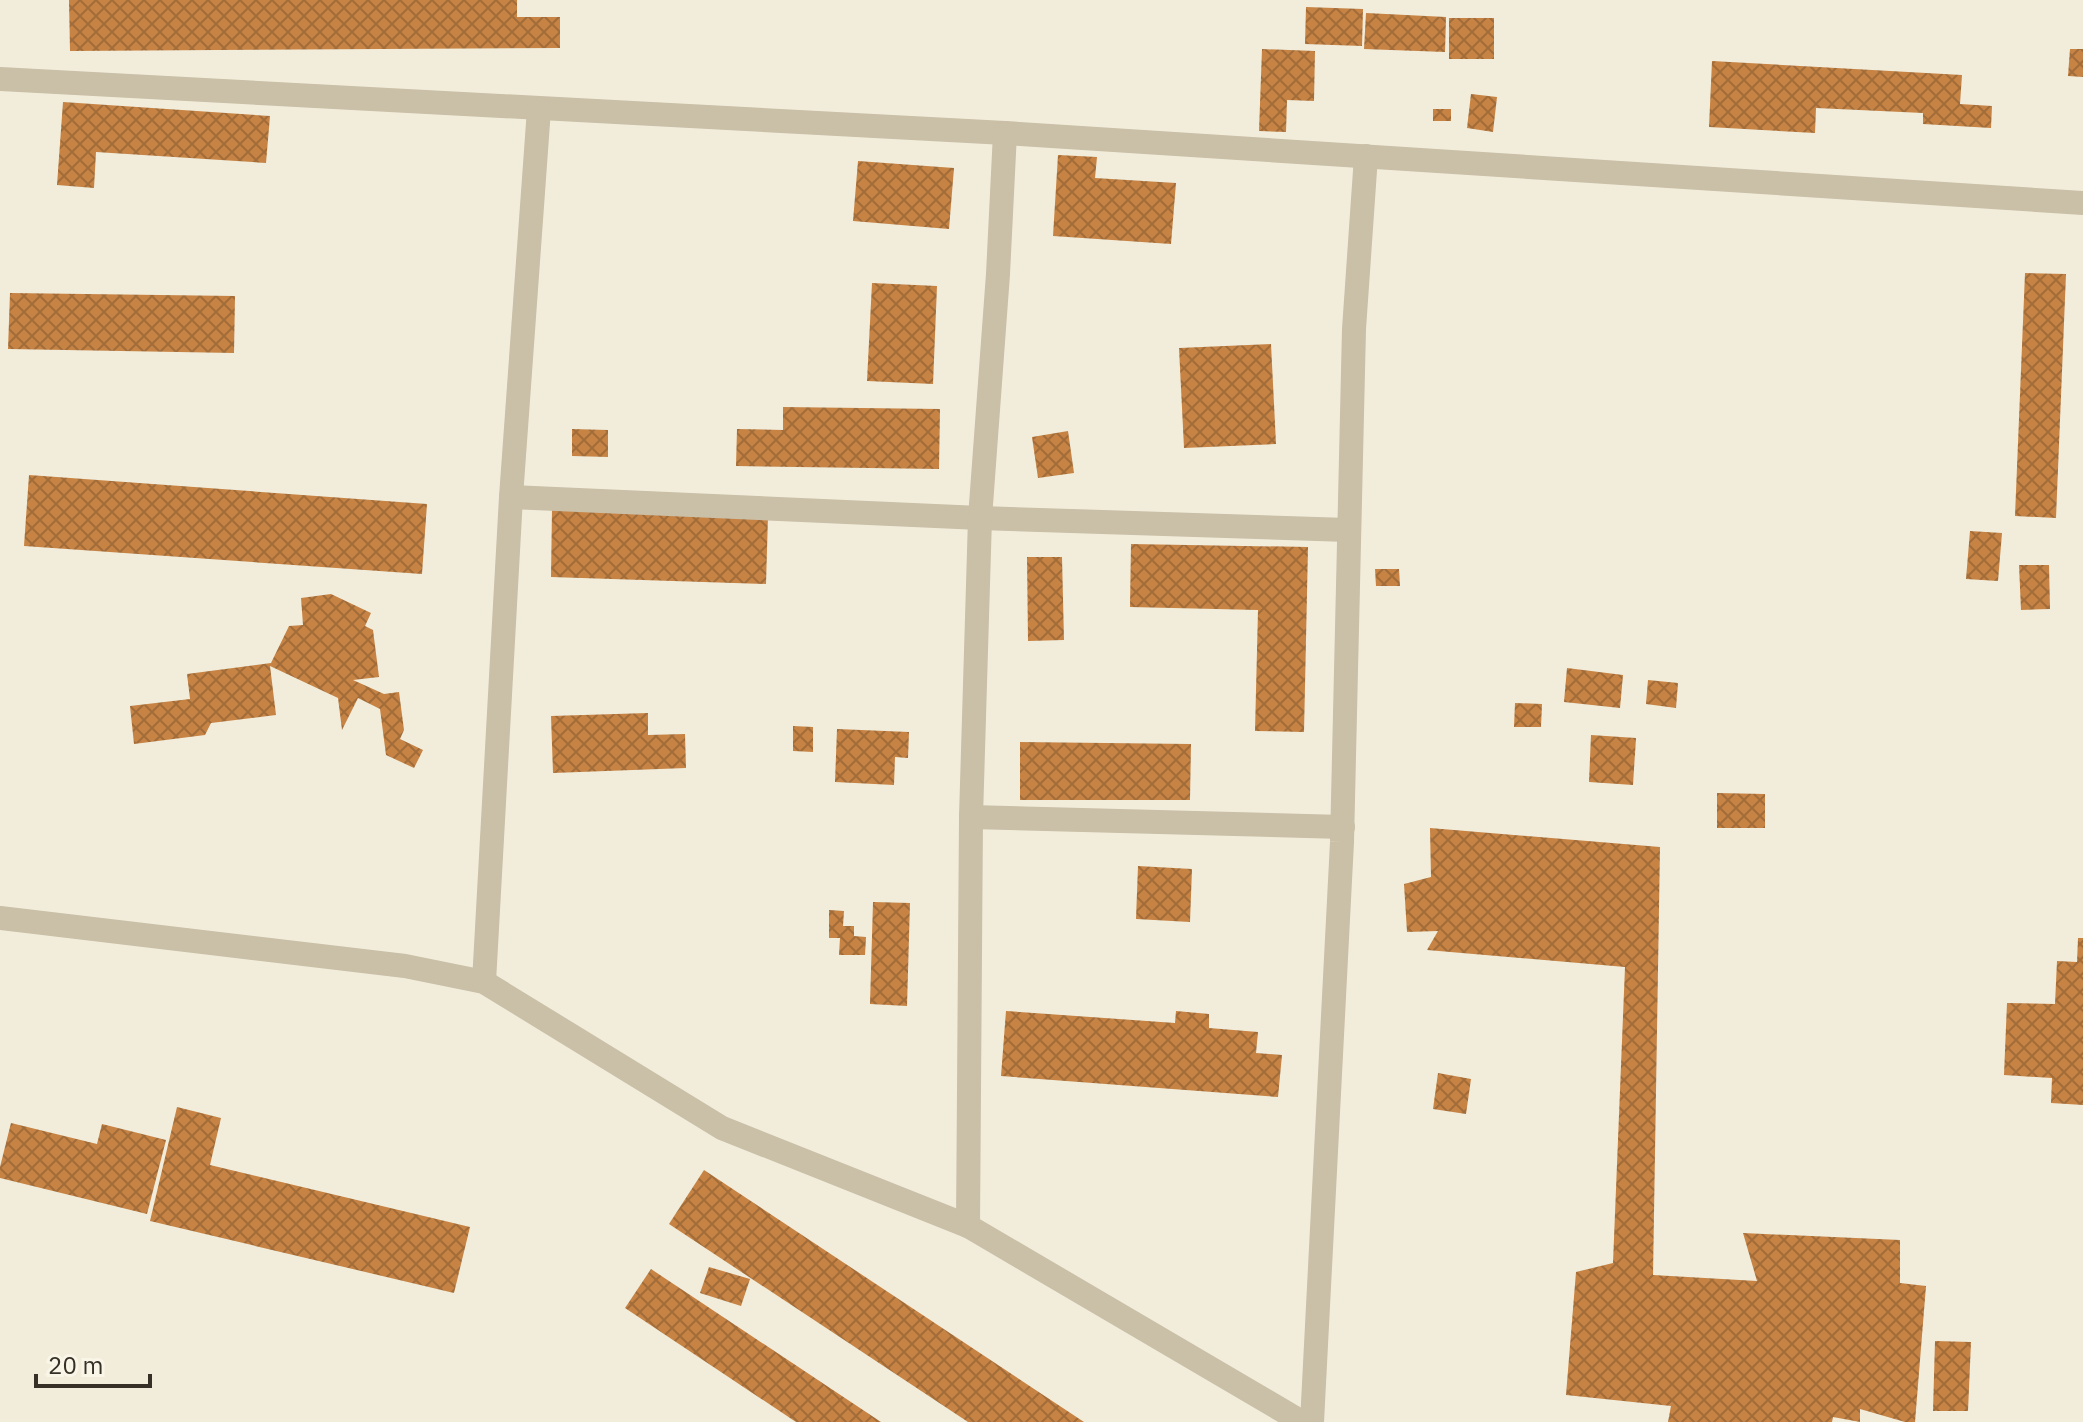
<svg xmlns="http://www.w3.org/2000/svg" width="2083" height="1422" font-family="'IBM Plex Sans',sans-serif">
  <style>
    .building { fill: url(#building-cross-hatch) }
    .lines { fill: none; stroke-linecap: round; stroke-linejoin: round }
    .street { stroke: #cabfa7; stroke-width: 24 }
  </style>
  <defs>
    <pattern id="building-cross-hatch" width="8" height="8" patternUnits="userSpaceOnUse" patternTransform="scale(2)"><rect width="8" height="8" fill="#c68344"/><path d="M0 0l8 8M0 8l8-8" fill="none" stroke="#a26c39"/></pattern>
  </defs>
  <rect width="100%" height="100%" fill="#f2eddb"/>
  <g class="building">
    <path d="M69 0H517V17H560V48L70 51Z"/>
    <path d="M1306 7 1363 9 1362 46 1305 44Z"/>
    <path d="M1366 13 1446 17 1445 52 1364 49Z"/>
    <rect x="1449" y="18" width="45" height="41"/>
    <path d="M1262 49 1315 51 1314 101 1287 100 1286 132 1259 131Z"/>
    <path d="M2070 49H2083V77L2068 76Z"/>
    <path d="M1712 61 1962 75 1960 104 1992 106 1991 128 1923 124V113L1816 108 1815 133 1709 127Z"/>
    <path d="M1471 94 1497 97 1493 132 1467 128Z"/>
    <path d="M63 102 270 116 266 163 96 152 94 188 57 185Z"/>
    <rect x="1433" y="109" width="18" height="12"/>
    <path d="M1058 155 1097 157 1095 178 1176 183 1171 244 1053 236Z"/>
    <path d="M858 161 954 168 949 229 853 221Z"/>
    <path d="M2025 273 2066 274 2056 518 2015 516Z"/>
    <path d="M872 283 937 286 933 384 867 381Z"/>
    <path d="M10 293 235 296 234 353 8 349Z"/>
    <path d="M1271 344 1276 444 1184 448 1179 348Z"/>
    <path d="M783 407 940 409 939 469 736 466 737 429 783 430Z"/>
    <path d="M572 429 608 430V457L572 456Z"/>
    <path d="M1068 431 1074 473 1038 478 1032 437Z"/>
    <path d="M29 475 427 504 422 574 24 546Z"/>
    <path d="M552 509 768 516 766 584 551 577Z"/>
    <path d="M1970 531 2002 533 1998 581 1966 579Z"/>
    <path d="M1131 544 1308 547 1304 732 1255 731 1258 610 1130 607Z"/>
    <path d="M1027 557H1062L1064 640 1028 641Z"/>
    <path d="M2019 565H2049L2050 609 2021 610Z"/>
    <path d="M1375 569H1399L1400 586H1376Z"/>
    <path d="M331 594 371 613 365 626 373 630 379 677 353 680 384 694 399 692 404 730 400 739 423 750 414 768 386 755 380 709 358 698 342 730 338 698 270 666 276 715 211 723 205 735 134 744 130 706 190 699 187 674 271 663 289 626 303 625 301 598Z"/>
    <path d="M1567 668 1623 675 1620 708 1564 702Z"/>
    <path d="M1648 680 1678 683 1676 708 1646 704Z"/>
    <path d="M1515 703 1542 704 1541 727H1514Z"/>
    <path d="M648 713V735L685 734 686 768 553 773 551 716Z"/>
    <path d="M793 726 813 727V752L793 751Z"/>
    <path d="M837 729 909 732 908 758 895 757 894 785 835 782Z"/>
    <path d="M1591 735 1636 738 1633 785 1589 782Z"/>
    <path d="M1020 742 1191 744 1190 800H1020Z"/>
    <path d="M1717 793 1765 794V828H1717Z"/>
    <path d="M1430 828 1660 847 1653 1275 1757 1281 1743 1233 1900 1240V1283L1926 1286 1915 1422H1905L1860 1409V1422L1833 1417 1832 1422H1668L1671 1406 1566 1395 1576 1272 1613 1263 1625 967 1427 950 1438 931 1407 932 1404 884 1431 877Z"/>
    <path d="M1138 866 1192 869 1190 922 1136 919Z"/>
    <path d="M873 902 910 903 907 1006 870 1004Z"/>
    <path d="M829 910 844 911 843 926H854V936L866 937 865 955H839L840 938H829Z"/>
    <path d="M2078 938H2083V1105L2051 1103 2052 1078 2004 1075 2007 1003 2055 1004 2057 961 2077 962Z"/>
    <path d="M1006 1011 1175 1023 1176 1011 1209 1014V1028L1258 1032 1256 1053 1282 1055 1278 1097 1001 1076Z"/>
    <path d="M1438 1073 1471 1079 1466 1114 1433 1109Z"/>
    <path d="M177 1107 221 1118 210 1165 470 1227 454 1293 150 1221Z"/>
    <path d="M11 1123 97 1144 102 1124 166 1140 147 1214 0 1178V1167Z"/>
    <path d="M704 1170 1084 1422H968L669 1224Z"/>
    <path d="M709 1267 750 1279 741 1306 700 1293Z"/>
    <path d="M651 1269 881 1422H796L625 1308Z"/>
    <path d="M1935 1341 1971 1342 1968 1411H1933Z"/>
  </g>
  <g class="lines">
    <g class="street">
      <path d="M0 79 1005 133 2083 203"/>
      <path d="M511 497 980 518 1348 530"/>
      <path d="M971 817 1343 827"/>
      <path d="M0 918 405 966 484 982 722 1128 968 1226 1302 1422"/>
      <path d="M484 982 511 497 539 109"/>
      <path d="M968 1226 971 817 980 518 998 274 1005 133"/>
      <path d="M1312 1422 1342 842 1354 329 1366 156"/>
    </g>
  </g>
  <path d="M36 1374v12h114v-12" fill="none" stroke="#363027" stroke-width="4"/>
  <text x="48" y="1374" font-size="24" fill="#363027" stroke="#f9f5e7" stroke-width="6" paint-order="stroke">20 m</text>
</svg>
